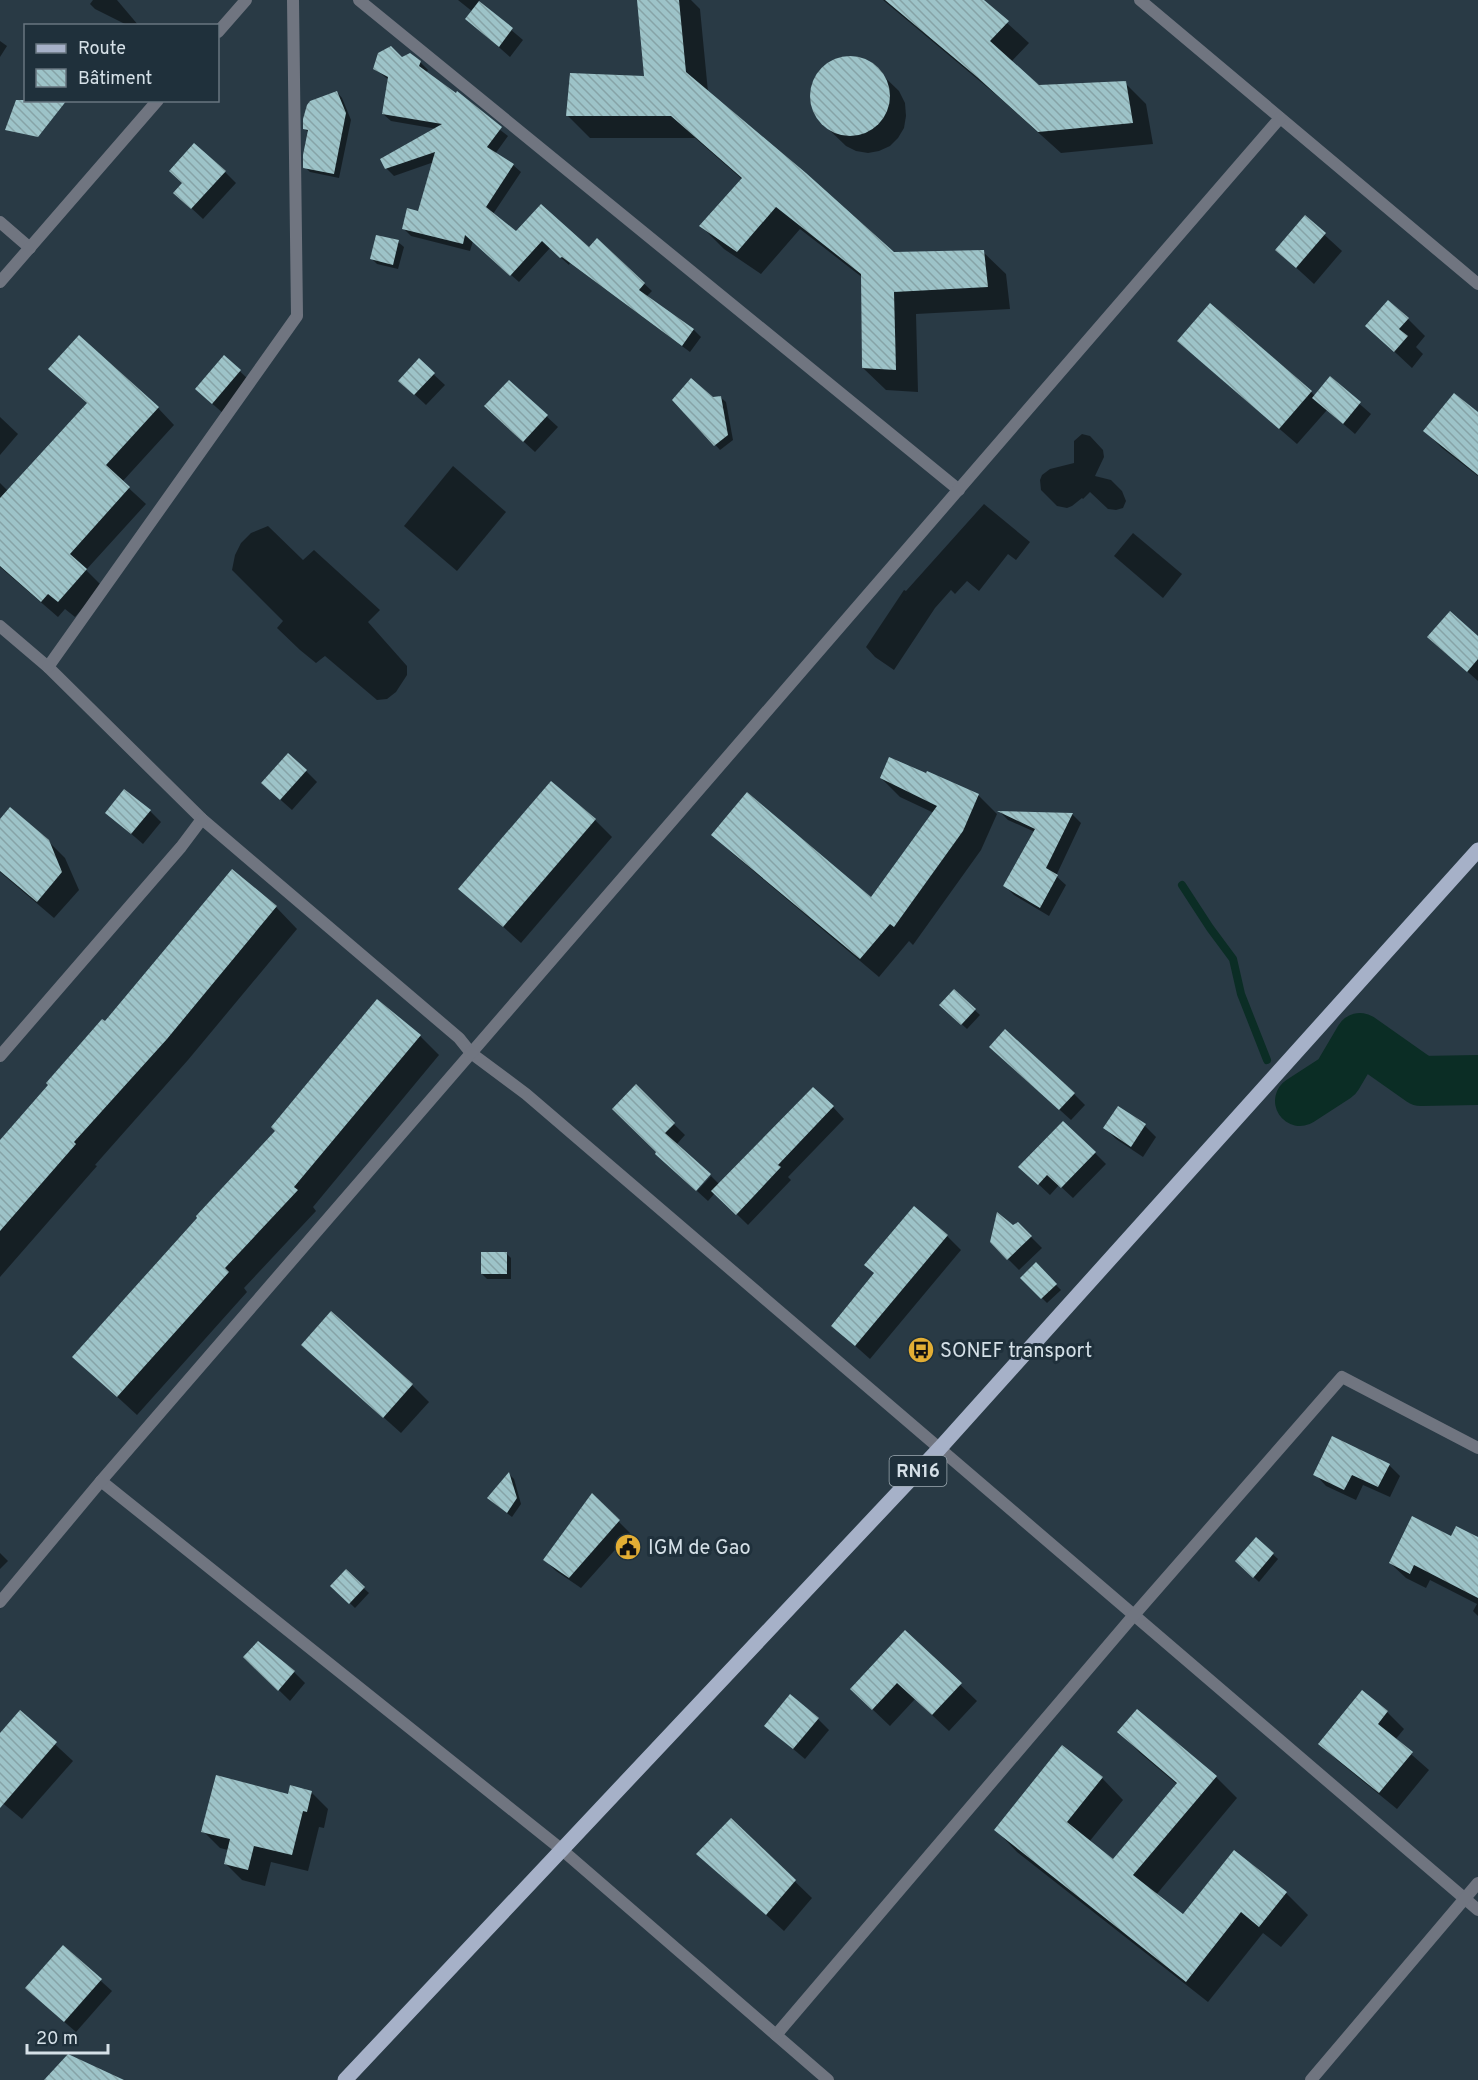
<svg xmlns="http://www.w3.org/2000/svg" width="1478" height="2080" font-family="Overpass,sans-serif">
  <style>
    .shadow { fill: #0007 }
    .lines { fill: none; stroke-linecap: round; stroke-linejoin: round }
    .stream { stroke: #0b2d25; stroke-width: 8 }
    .river { stroke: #0b2d25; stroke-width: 50 }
    .building { fill: url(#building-back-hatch) }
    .street { stroke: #707580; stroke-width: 12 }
    .primary { stroke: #a6b1c8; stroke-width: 15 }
    .labels { text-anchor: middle; stroke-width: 6; stroke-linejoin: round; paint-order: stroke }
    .shield { fill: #1f303b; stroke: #9eabb3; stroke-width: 1.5 }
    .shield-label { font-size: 18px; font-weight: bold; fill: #d5e0e7 }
    .poi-label { font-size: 20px; fill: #d5e0e7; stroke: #1f303b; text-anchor: start }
  </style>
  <defs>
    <pattern id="building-back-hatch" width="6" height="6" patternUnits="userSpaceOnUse" patternTransform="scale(1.5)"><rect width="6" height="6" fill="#9dc3c8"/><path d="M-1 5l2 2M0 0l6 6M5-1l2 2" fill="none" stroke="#86a3a7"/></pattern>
  </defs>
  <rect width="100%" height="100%" fill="#293a45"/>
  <g class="shadow">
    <path d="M93 0H117L139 26H129L95 9 90 4Z"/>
    <path d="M458 0H480L478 2 523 40 510 57 467 19 473 12Z"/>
    <path d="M638 0H691L700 9 708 92 894 253 983 252 1006 274 1010 309 916 314 918 392 886 390 863 368V278L800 229 761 274 724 249 701 226 743 180 695 138H590L568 116 646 78Z"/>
    <path d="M883 0H982L1029 43 1011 62 1038 86 1125 83 1146 104 1153 144 1061 153 1000 98Z"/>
    <path d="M0 41 7 46 0 57Z"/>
    <path d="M845 58 859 59 871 64 899 91 905 103 906 116 904 128 898 138 890 146 879 151 868 153 856 151 846 146 818 119 812 107 811 94 814 80 822 69 832 62Z"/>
    <path d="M402 59 420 62 428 70 426 73 508 136 495 154 513 165 521 172 493 214 517 233 589 249 597 240 652 291 646 297 694 330 701 337 690 352 570 263 569 265 550 248 519 282 473 241 470 251 411 236 403 228 420 213 434 162 394 176 386 168 437 129 391 121 383 114 389 80 375 69Z"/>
    <path d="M337 92 342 98 351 120 339 178 310 172 305 167 309 133 304 128Z"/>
    <path d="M225 172 236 183 203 219 187 204 184 183Z"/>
    <path d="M1305 217 1342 251 1314 284 1277 250Z"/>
    <path d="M398 242 404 247 398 269 377 264 372 259Z"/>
    <path d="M1408 319 1425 336 1416 347 1423 354 1412 368 1367 326Z"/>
    <path d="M225 357 251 382 224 414 208 400Z"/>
    <path d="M1196 357 1311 392 1315 396 1330 378 1371 414 1355 434 1327 410 1297 444Z"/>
    <path d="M419 361 445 385 426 405 412 392Z"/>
    <path d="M509 382 558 427 535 452 497 417Z"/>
    <path d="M67 385 158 408 174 425 122 482 146 504 86 570 102 586 75 617 65 609 58 617 0 567V483L8 491 88 404Z"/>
    <path d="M720 397 726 402 733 440 720 450 674 400Z"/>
    <path d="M1478 414V476L1442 448 1425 431Z"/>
    <path d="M0 417 18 434 0 455Z"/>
    <path d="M1082 434 1090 436 1103 450 1104 457 1095 476 1111 480 1122 491 1126 501 1123 508 1116 510 1108 509 1090 492 1083 499 1082 498 1072 506 1067 508 1057 506 1041 490 1040 480 1042 475 1050 469 1074 463V441Z"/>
    <path d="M453 466 506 512 457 571 404 526Z"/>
    <path d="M984 504 1030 542 1016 560 1008 554 979 591 967 581 955 594 951 590 935 608 894 670 875 657 866 647 904 590 906 591Z"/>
    <path d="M268 526 303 560 314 550 380 610 368 622 407 666V675L396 692 387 699 377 700 325 656 316 663 300 650 277 628 283 621 232 570 235 555 241 543 251 533Z"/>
    <path d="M1133 533 1182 574 1163 598 1114 556Z"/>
    <path d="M1478 638V681L1441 648Z"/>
    <path d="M306 771 317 782 292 810 274 794Z"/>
    <path d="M881 778 978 795 997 814 981 850 913 945 909 941 879 977 732 853 713 834 871 899 934 813 900 797Z"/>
    <path d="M150 811 161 822 143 844 107 813Z"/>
    <path d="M1001 813 1072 814 1081 823 1056 876 1066 885 1049 916 1014 895 1005 886 1035 832 1008 820Z"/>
    <path d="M595 820 612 837 521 943 461 889Z"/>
    <path d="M0 821 48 841 65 858 79 890 54 918 0 872Z"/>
    <path d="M276 907 297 929 188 1060 95 1165 97 1166 0 1277V1143L105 1023Z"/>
    <path d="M954 991 980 1015 967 1029 941 1005Z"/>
    <path d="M420 1036 439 1055 313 1207 316 1211 244 1288 247 1292 137 1415 74 1357Z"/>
    <path d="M1002 1058 1074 1094 1085 1105 1071 1120Z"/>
    <path d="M636 1087 685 1135 676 1145 695 1189Z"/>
    <path d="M833 1107 844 1119 788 1177 791 1180 748 1225 715 1193 708 1201 697 1191 711 1176 720 1185Z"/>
    <path d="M1119 1108 1145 1126 1156 1137 1143 1157 1116 1139 1105 1128Z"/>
    <path d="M1095 1153 1106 1164 1073 1198 1059 1185 1050 1195 1020 1167Z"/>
    <path d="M998 1214 1013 1226 1018 1224 1042 1248 1019 1270 991 1242Z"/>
    <path d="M947 1236 961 1250 870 1359 833 1326 875 1274 866 1265Z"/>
    <path d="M506 1253 511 1258V1279H487L482 1274Z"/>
    <path d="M1035 1264 1061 1290 1047 1303 1022 1278Z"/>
    <path d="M303 1345 412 1385 429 1402 401 1433Z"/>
    <path d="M1389 1465 1400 1476 1390 1497 1363 1485 1356 1500 1326 1486 1315 1474Z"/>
    <path d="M509 1474 514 1479 521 1504 512 1517 494 1503Z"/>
    <path d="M592 1495 630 1533 581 1588 556 1571 545 1560Z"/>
    <path d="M1452 1538 1478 1539V1616L1473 1611 1477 1604 1430 1580 1426 1588 1406 1578 1390 1563Z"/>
    <path d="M1256 1539 1278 1559 1259 1582 1242 1566Z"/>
    <path d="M0 1553 8 1561 0 1569Z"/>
    <path d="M346 1572 369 1593 355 1608 332 1586Z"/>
    <path d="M905 1632 977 1701 949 1731 915 1699 890 1726 869 1706Z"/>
    <path d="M245 1657 294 1672 305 1683 290 1701Z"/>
    <path d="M1362 1692 1387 1712 1404 1729 1395 1740 1429 1770 1397 1809 1337 1760 1320 1743Z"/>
    <path d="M20 1712 73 1761 22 1819 0 1801V1735Z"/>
    <path d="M818 1719 829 1730 805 1759 766 1726Z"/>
    <path d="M1119 1732 1216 1777 1237 1798 1156 1895 1183 1916 1234 1852 1286 1893 1308 1915 1281 1947 1263 1933 1208 2002 1017 1852 996 1830 1102 1778 1123 1800 1089 1842 1113 1861 1178 1785 1140 1753Z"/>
    <path d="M311 1792 328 1809 324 1828 319 1827 308 1871 271 1862 265 1886 242 1880 225 1863 228 1850 220 1848 203 1831 289 1795Z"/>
    <path d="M731 1820 812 1898 784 1931 698 1854Z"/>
    <path d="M63 1947 112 1991 76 2032 38 1999Z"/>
  </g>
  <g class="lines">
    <path class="stream" d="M1182 885 1210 928 1233 959 1241 994 1267 1060"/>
    <path class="river" d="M1300 1101 1337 1077 1360 1038 1421 1081 1478 1080"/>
  </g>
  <g class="building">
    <path d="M637 0H679L686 72 806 173 894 252 984 250 988 287 894 292 896 370 862 368 861 274 776 207 737 252 699 226 742 178 671 116H566L570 73 644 76Z"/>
    <path d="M885 0H984L1009 21 990 41 1039 85 1126 81 1133 123 1038 132 977 77Z"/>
    <path d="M479 1 513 28 499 47 465 19Z"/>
    <path d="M391 46 402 57 410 53 421 61 419 66 456 93 457 91 502 127 487 147 514 164 486 207 516 231 541 204 589 247 597 238 645 283 639 290 694 329 682 346 562 257 560 258 542 241 510 276 465 235 463 244 402 229 407 208 418 211 435 152 385 169 380 159 442 124 382 114 388 77 373 69 378 53Z"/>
    <circle cx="850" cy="96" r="40"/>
    <path d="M337 91 346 113 334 174 303 168V155L308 130 303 129V119L307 105 310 101Z"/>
    <path d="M16 100H67L38 137 5 130Z"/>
    <path d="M194 143 226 171 191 209 173 193 182 183 169 171Z"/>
    <path d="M1305 215 1326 233 1296 268 1275 250Z"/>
    <path d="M376 235 399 240 393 265 370 259Z"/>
    <path d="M1388 300 1409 318 1399 329 1408 336 1394 352 1365 326Z"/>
    <path d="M1210 303 1312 391 1279 429 1177 341Z"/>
    <path d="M79 335 159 407 106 465 130 487 70 554 87 569 58 602 48 594 41 602 0 566V498L87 403 48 369Z"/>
    <path d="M224 355 241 370 212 404 195 389Z"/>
    <path d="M419 358 435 373 414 395 398 381Z"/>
    <path d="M1330 376 1361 402 1343 424 1312 398Z"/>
    <path d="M691 378 713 397 721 396 728 435 714 446 672 400Z"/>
    <path d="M509 380 548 415 523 442 484 406Z"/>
    <path d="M1454 393 1478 412V475L1423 431Z"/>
    <path d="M1450 611 1478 636V659L1467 672 1427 637Z"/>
    <path d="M288 753 307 770 280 800 261 783Z"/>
    <path d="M889 757 926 773 927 771 979 794 963 831 894 927 890 924 860 959 711 835 747 792 871 897 937 806 880 778Z"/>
    <path d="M551 781 596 819 503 927 458 889Z"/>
    <path d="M124 789 151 810 131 834 105 813Z"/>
    <path d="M10 807 49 840 62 872 37 902 0 871V819Z"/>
    <path d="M997 811 1073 813 1046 868 1058 875 1040 908 1003 886 1035 829Z"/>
    <path d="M232 869 277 906 167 1039 74 1142 76 1144 0 1231V1140L48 1085 46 1083 102 1019 105 1021Z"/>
    <path d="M954 989 976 1009 961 1025 939 1005Z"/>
    <path d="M377 999 421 1035 294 1187 298 1190 225 1268 229 1272 117 1397 72 1357 197 1218 196 1216 275 1131 271 1127Z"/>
    <path d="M1005 1029 1075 1093 1059 1110 989 1047Z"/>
    <path d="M636 1084 675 1123 665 1133 711 1174 696 1191 655 1154 656 1152 612 1109Z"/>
    <path d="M813 1087 834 1106 778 1165 781 1167 736 1215 711 1191Z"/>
    <path d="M1118 1106 1146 1124 1131 1147 1103 1128Z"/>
    <path d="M1063 1121 1096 1152 1061 1188 1047 1175 1038 1185 1018 1167Z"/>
    <path d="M914 1206 948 1235 855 1346 831 1326 874 1273 864 1265Z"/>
    <path d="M997 1212 1013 1225 1018 1222 1032 1236 1007 1260 990 1242Z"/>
    <rect x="481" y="1252" width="26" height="22"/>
    <path d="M1036 1262 1057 1284 1041 1299 1020 1278Z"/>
    <path d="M331 1311 413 1384 383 1418 301 1345Z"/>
    <path d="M1332 1436 1390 1464 1378 1487 1352 1475 1344 1490 1313 1475Z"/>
    <path d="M509 1472 517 1498 507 1513 487 1498Z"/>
    <path d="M592 1493 620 1520 569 1578 543 1560Z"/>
    <path d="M1412 1516 1451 1536 1456 1526 1478 1537V1598L1414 1565 1410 1574 1389 1563Z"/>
    <path d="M1256 1537 1274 1553 1253 1578 1235 1561Z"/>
    <path d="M346 1569 365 1587 349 1604 330 1586Z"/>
    <path d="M905 1630 962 1683 932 1715 897 1683 872 1710 850 1689Z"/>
    <path d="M258 1641 295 1671 278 1691 243 1657Z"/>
    <path d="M1362 1690 1388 1711 1378 1724 1413 1752 1379 1793 1318 1744Z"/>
    <path d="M790 1694 819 1718 793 1749 764 1726Z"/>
    <path d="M1137 1709 1217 1776 1133 1875 1183 1914 1234 1850 1287 1892 1259 1927 1241 1912 1186 1982 994 1830 1062 1745 1103 1777 1067 1822 1113 1859 1177 1783 1117 1732Z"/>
    <path d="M20 1710 57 1742 0 1808V1733Z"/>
    <path d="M216 1775 288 1794 290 1785 312 1791 307 1812 303 1811 292 1855 254 1846 248 1870 224 1864 230 1839 201 1832Z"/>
    <path d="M731 1818 796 1880 766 1915 696 1854Z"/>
    <path d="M63 1945 102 1979 64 2022 25 1988Z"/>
    <path d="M68 2054 124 2080H44Z"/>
  </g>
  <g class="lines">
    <g class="street">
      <path d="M359 0 959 490"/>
      <path d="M1140 0 1478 284"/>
      <path d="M218 32 246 0"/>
      <path d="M0 222 30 248"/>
      <path d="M0 282 158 100"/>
      <path d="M0 626 48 667 202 819 459 1038 471 1053 526 1094 1478 1910"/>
      <path d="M48 667 297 316 293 0"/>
      <path d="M0 1056 181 847 202 819"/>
      <path d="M101 1481 561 1849 828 2080"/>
      <path d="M0 1602 101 1481 1280 118"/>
      <path d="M776 2035 1134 1615 1342 1377 1478 1448"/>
      <path d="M1311 2080 1478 1883"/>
    </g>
    <path class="primary" d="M345 2080 940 1448 1478 850"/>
  </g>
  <defs>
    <symbol id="bus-disc" viewBox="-11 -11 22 22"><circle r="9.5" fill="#e3ae34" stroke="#1f303b"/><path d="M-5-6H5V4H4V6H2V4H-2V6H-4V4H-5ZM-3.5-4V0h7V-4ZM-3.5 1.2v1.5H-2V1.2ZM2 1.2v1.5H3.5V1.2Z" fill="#111"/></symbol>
    <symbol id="civic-disc" viewBox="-11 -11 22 22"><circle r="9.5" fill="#e3ae34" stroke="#1f303b"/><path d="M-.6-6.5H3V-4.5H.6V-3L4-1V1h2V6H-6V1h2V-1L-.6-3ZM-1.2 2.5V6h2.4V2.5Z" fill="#111"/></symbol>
  </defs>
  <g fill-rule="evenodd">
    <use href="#bus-disc" x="906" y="1335" width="30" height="30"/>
    <use href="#civic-disc" x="613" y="1532" width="30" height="30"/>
  </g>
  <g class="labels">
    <rect class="shield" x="889.5" y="1456" width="57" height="30" rx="4.5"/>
    <g class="shield-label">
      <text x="918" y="1477">RN16</text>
    </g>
    <g class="poi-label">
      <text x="940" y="1357">SONEF transport</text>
      <text x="648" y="1554">IGM de Gao</text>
    </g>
  </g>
  <rect x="24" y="24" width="195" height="78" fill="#1f303b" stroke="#687680" stroke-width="1.5"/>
  <rect x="36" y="44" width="30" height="9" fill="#a6b1c8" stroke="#687680" stroke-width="1.5"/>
  <text x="78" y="54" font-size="18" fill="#d5e0e7">Route</text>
  <rect x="36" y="69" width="30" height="18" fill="url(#building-back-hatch)" stroke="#687680" stroke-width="1.5"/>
  <text x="78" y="84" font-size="18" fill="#d5e0e7">Bâtiment</text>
  <path d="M27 2044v9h81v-9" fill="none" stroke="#d5e0e7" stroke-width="3"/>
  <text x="36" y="2044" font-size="18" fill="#d5e0e7" stroke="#1f303b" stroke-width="4.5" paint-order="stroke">20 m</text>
</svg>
